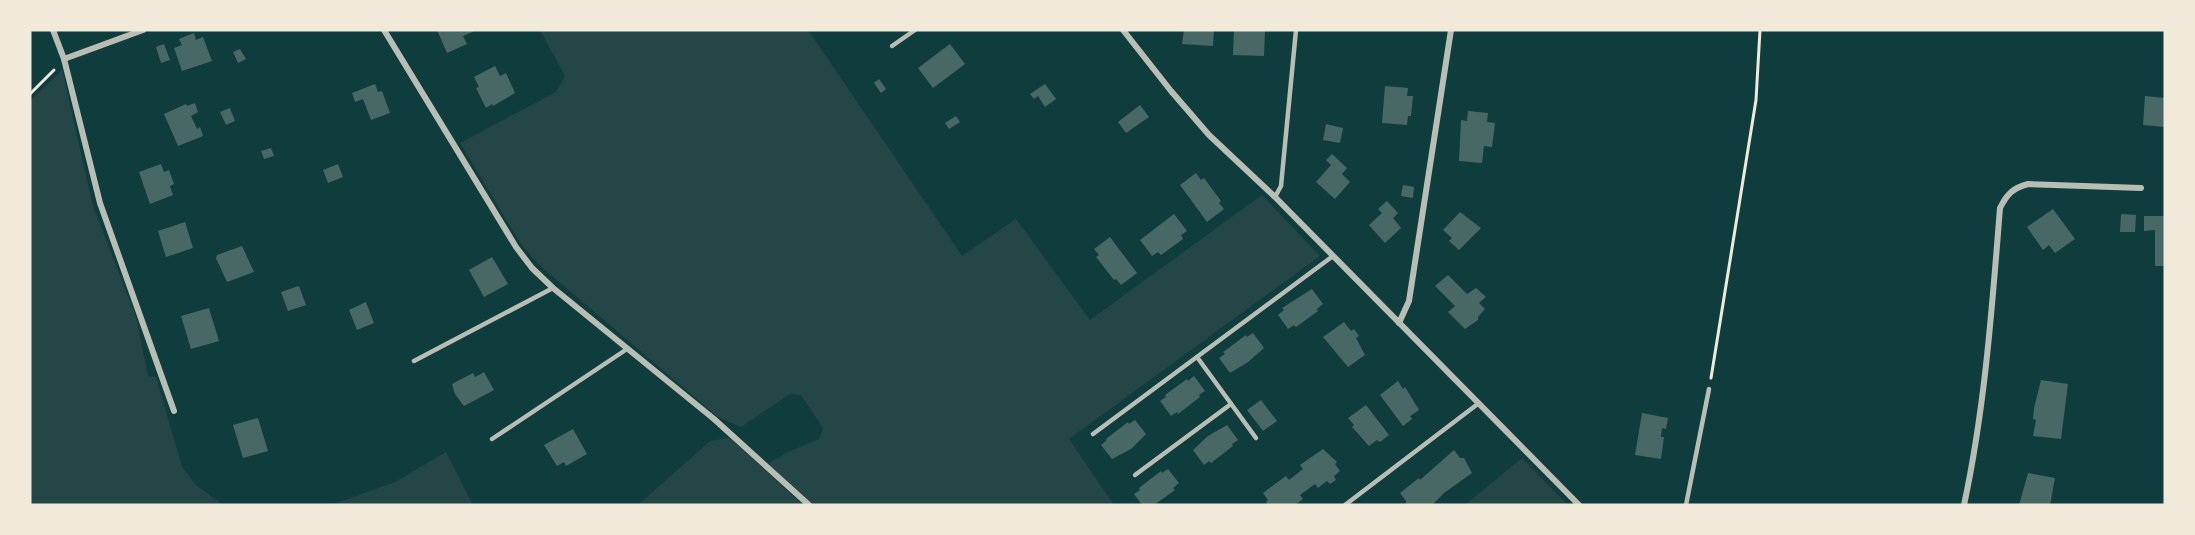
<svg xmlns="http://www.w3.org/2000/svg" width="2195" height="535" font-family="'Noto Sans',sans-serif">
  <style>
    .green { fill: #244646 }
    .building { fill: #486865 }
    .lines { fill: none; stroke-linecap: round; stroke-linejoin: round }
    .path { stroke: #f1e9da; stroke-width: 3 }
    .service { stroke: #b8beb3; stroke-width: 4.5 }
    .minor { stroke: #b8beb3; stroke-width: 6 }
  </style>
  <rect width="100%" height="100%" fill="#0f3d3e"/>
  <g class="green">
    <path d="M540 30H808L962 256 1016 219 1090 320 1262 195 1320 256 1069 439 1114 505H815L803 497 768 464 786 453 819 439 823 428 801 395 790 394 741 427 718 417 538 264 521 244 460 143 556 92 565 76Z"/>
    <path d="M62 70 93 206 136 317 148 376 156 377 182 467 196 485 223 505H30V101Z"/>
    <path d="M730 438 803 505H638L710 441Z"/>
    <path d="M446 452 473 505H331L395 482Z"/>
    <path d="M1522 458 1568 505H1465Z"/>
  </g>
  <g class="building">
    <path d="M437 30H477L463 36 467 44 447 53Z"/>
    <path d="M1184 30H1214L1213 46 1182 44Z"/>
    <path d="M1234 30H1265L1264 56 1233 55Z"/>
    <path d="M194 33 196 40 203 37 212 61 182 71 174 48 182 45 179 39Z"/>
    <path d="M164 44 170 60 161 63 156 47Z"/>
    <path d="M950 44 965 64 933 88 918 68Z"/>
    <path d="M240 49 246 59 238 63 233 52Z"/>
    <path d="M495 66 500 76 506 73 515 93 493 106 492 104 486 108 476 88 479 87 474 77Z"/>
    <path d="M879 79 886 89 881 93 874 83Z"/>
    <path d="M375 84 378 92 382 91 390 113 371 120 363 99 355 102 352 93Z"/>
    <path d="M1045 84 1056 99 1045 107 1038 96 1034 99 1030 94Z"/>
    <path d="M1385 86 1408 88 1407 96H1413L1411 116H1408L1407 125 1382 123Z"/>
    <path d="M2145 96 2165 98V127L2143 125Z"/>
    <path d="M195 103 198 112 191 116 197 129 200 127 203 136 178 146 164 114 186 104 187 106Z"/>
    <path d="M1140 105 1149 117 1126 133 1118 122Z"/>
    <path d="M230 108 235 121 226 125 220 112Z"/>
    <path d="M1468 111 1488 113 1487 122 1495 123 1492 147 1484 146 1482 163 1459 161 1461 120 1467 121Z"/>
    <path d="M956 116 960 122 949 129 945 123Z"/>
    <path d="M1326 124 1343 128 1340 143 1323 140Z"/>
    <path d="M271 148 274 156 264 159 261 151Z"/>
    <path d="M1332 154 1347 168 1342 174 1350 182 1335 199 1316 182 1331 165 1326 160Z"/>
    <path d="M161 164 164 172 169 170 174 184 170 186 173 195 150 204 139 172Z"/>
    <path d="M338 164 343 177 328 183 323 170Z"/>
    <path d="M1196 173 1201 180 1204 178 1221 201 1219 203 1224 209 1207 222 1180 185Z"/>
    <path d="M1403 185 1414 187 1413 198 1401 196Z"/>
    <path d="M1387 201 1398 213 1393 218 1401 228 1385 243 1369 225 1382 213 1378 209Z"/>
    <path d="M2053 209 2075 239 2055 253 2049 245 2043 250 2027 227Z"/>
    <path d="M1460 212 1481 228 1459 250 1449 241 1452 238 1443 230Z"/>
    <path d="M1174 214 1187 231 1181 235 1183 239 1161 255 1158 252 1152 256 1140 240Z"/>
    <path d="M2121 214 2136 215 2135 232H2120Z"/>
    <path d="M2144 216H2165V266H2155V230L2144 231Z"/>
    <path d="M185 222 193 248 166 257 158 231Z"/>
    <path d="M1110 237 1137 273 1121 285 1116 279 1114 280 1096 257 1099 255 1094 249Z"/>
    <path d="M242 246 254 272 227 282 216 258 217 255Z"/>
    <path d="M492 257 508 284 484 297 469 270Z"/>
    <path d="M1448 275 1467 294 1476 288 1486 297 1479 303 1485 309 1478 317V320L1465 329 1448 312 1455 306 1435 286Z"/>
    <path d="M299 286 306 305 288 311 281 292Z"/>
    <path d="M1312 289 1323 304 1317 309 1318 311 1296 327 1294 325 1288 329 1278 315 1284 310 1282 308Z"/>
    <path d="M366 302 374 323 357 330 349 310Z"/>
    <path d="M209 308 219 341 191 349 181 316Z"/>
    <path d="M1344 322 1351 331 1354 329 1359 336 1356 338 1365 355 1348 367 1323 337Z"/>
    <path d="M1253 333 1264 348 1248 362 1230 373 1219 358 1225 354 1223 352 1246 335 1247 337Z"/>
    <path d="M484 372 494 390 464 406 455 394 452 384 473 373 475 377Z"/>
    <path d="M1194 376 1205 391 1199 395 1200 397 1178 414 1177 412 1171 416 1160 401 1166 397 1165 395 1187 379 1188 381Z"/>
    <path d="M2041 380 2068 384 2061 439 2033 436 2036 420 2033 419 2034 408Z"/>
    <path d="M1398 381 1403 389 1405 387 1419 410 1410 416 1412 419 1403 426 1380 395Z"/>
    <path d="M1261 400 1277 421 1263 431 1247 410Z"/>
    <path d="M1366 405 1389 435 1380 442 1377 440 1369 446 1352 427 1354 425 1348 418Z"/>
    <path d="M1642 413 1668 418 1666 429 1662 428 1661 437H1664L1661 459 1635 455Z"/>
    <path d="M258 418 268 451 243 458 233 425Z"/>
    <path d="M1135 420 1146 434 1131 449 1112 459 1101 445 1107 440 1106 439 1128 422 1129 424Z"/>
    <path d="M1227 425 1238 440 1232 444 1233 446 1211 463 1209 461 1204 465 1193 450 1208 436Z"/>
    <path d="M573 429 587 454 566 466 564 462 557 466 544 445Z"/>
    <path d="M1323 449 1337 462 1335 464 1340 471 1334 476 1336 480 1330 484 1327 481 1318 488 1315 484 1300 495 1303 499 1295 505H1268L1266 502 1268 500 1263 493 1286 476 1289 480 1303 469 1300 465Z"/>
    <path d="M1454 450 1460 458H1464L1472 473 1444 493 1432 505H1406V501L1400 493 1419 478 1420 480Z"/>
    <path d="M1168 469 1179 483 1173 488 1175 490 1154 505H1142L1134 494 1140 490 1139 488 1161 471 1162 473Z"/>
    <path d="M2028 473 2055 478 2050 505H2019Z"/>
  </g>
  <g class="lines">
    <g class="path">
      <path d="M30 94 54 70"/>
      <path d="M1711 378 1756 100 1760 30"/>
    </g>
    <g class="service">
      <path d="M892 46 915 30"/>
      <path d="M1275 197 1281 186 1296 30"/>
      <path d="M1197 357 1256 438"/>
      <path d="M414 361 553 288"/>
      <path d="M1093 434 1333 256"/>
      <path d="M492 439 627 349"/>
      <path d="M1135 475 1231 404"/>
      <path d="M1345 505 1479 403"/>
      <path d="M1686 505 1709 389"/>
    </g>
    <g class="minor">
      <path d="M53 30 64 59 100 203 174 411"/>
      <path d="M384 30 516 247 532 268 553 288 714 419 809 505"/>
      <path d="M1123 30 1171 91 1209 135 1275 197 1579 505"/>
      <path d="M64 59 143 30"/>
      <path d="M1399 323 1409 301 1451 30"/>
      <path d="M1964 505C1985 407 1992 308 2000 208 2007 194 2013 188 2028 184L2141 188"/>
    </g>
  </g>
  <rect width="2195" height="535" fill="none" stroke="#f1e9da" stroke-width="63"/>
</svg>
